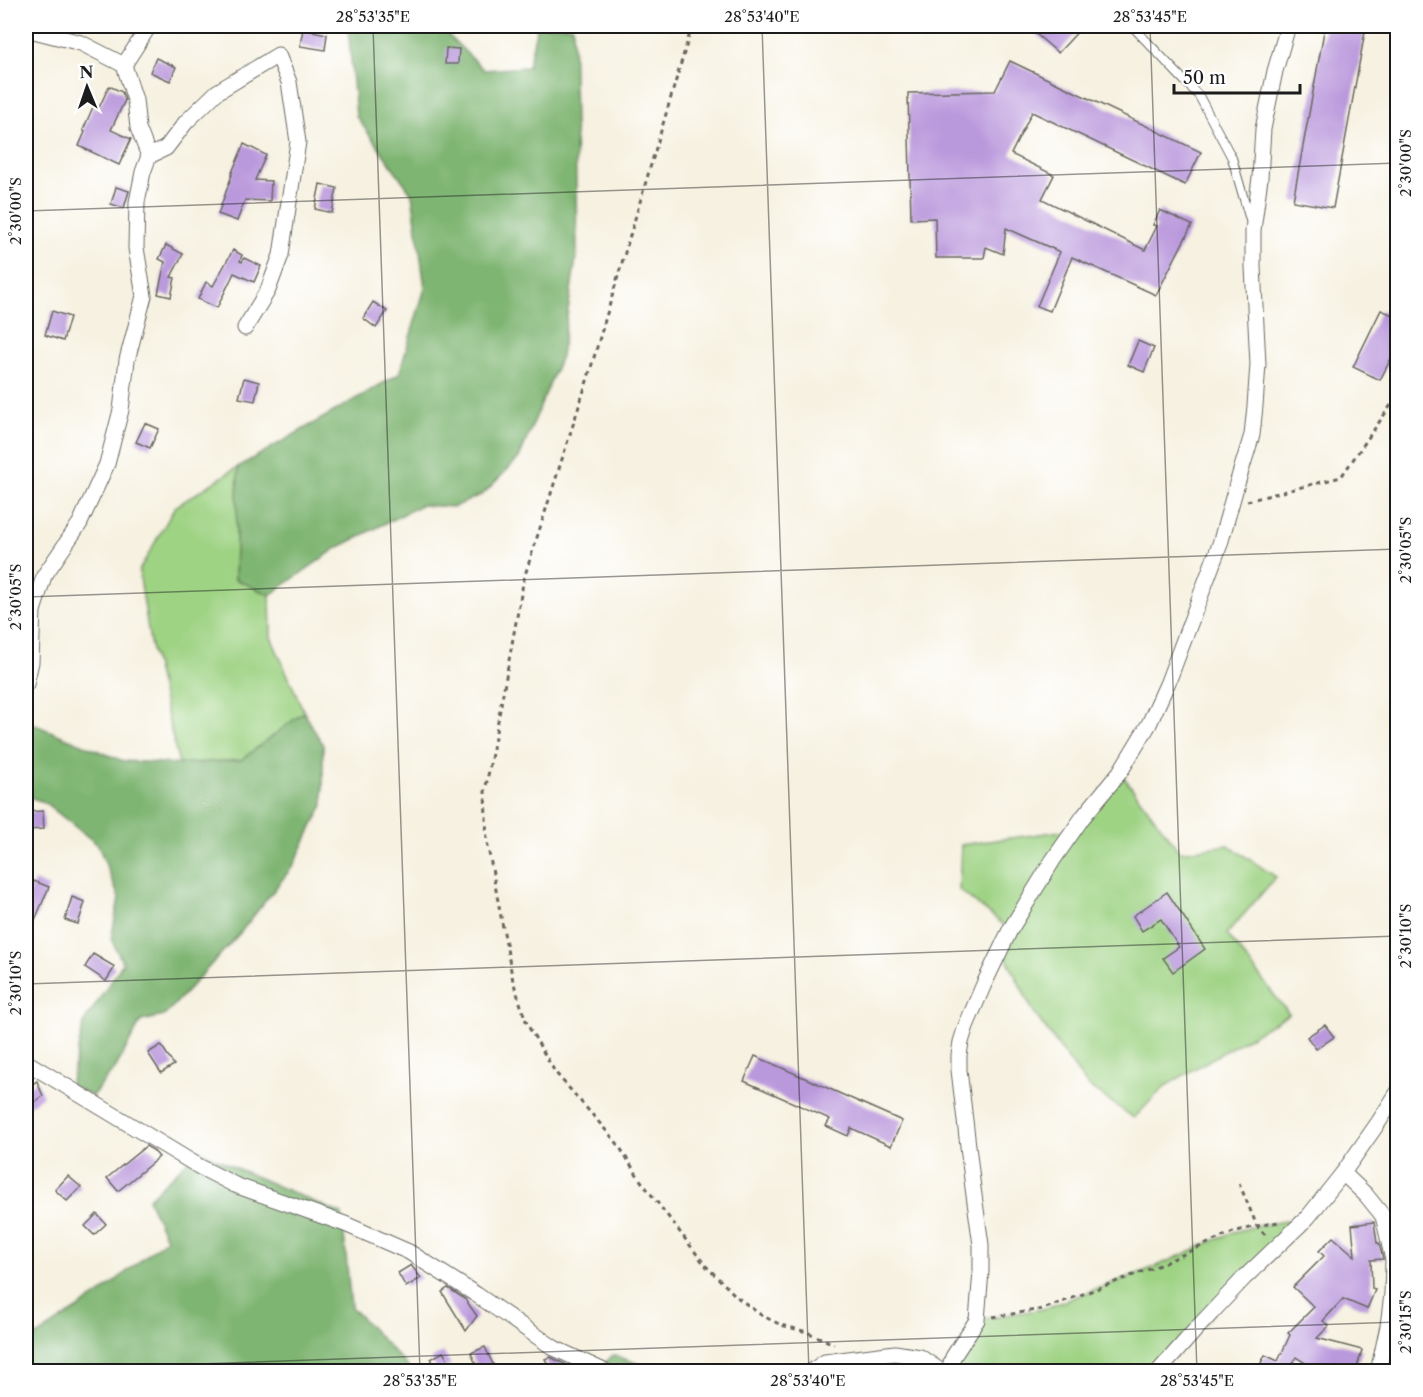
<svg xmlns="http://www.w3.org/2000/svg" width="1423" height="1397" font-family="'Libre Caslon Text',serif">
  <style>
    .green { fill: #9fd384; stroke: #5e7850; stroke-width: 1.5 }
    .forest { fill: #7fb572; stroke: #4e6847; stroke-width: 1.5 }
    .building { fill: #ba98dc }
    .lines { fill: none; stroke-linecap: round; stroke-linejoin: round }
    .service-casing { stroke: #686761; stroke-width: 10 }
    .minor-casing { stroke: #686761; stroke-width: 17 }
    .path { stroke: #686761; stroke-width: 3; stroke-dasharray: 4.5 4.5; stroke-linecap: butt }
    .service { stroke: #fff; stroke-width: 8 }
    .minor { stroke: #fff; stroke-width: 15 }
    .ticks { fill: none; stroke: #1c1c1c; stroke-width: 1.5; stroke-opacity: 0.45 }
    .neatline { fill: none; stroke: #1c1c1c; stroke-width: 2 }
    .ticks-label { font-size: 15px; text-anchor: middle; fill: #1c1c1c }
  </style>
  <rect width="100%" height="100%" fill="#fff"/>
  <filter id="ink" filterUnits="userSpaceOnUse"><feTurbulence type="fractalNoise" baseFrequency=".0167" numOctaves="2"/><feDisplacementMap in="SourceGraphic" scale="12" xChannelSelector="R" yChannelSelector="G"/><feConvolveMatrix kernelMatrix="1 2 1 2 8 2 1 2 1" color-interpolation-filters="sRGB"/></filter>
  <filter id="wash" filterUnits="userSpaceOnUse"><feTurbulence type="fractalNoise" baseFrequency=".008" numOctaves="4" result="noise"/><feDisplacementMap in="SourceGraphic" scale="24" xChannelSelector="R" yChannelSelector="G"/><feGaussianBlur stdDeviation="1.35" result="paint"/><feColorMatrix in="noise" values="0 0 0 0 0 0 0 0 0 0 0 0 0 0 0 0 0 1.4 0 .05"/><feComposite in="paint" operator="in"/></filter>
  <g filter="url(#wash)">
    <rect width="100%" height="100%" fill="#f6f1e0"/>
    <g class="green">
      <path d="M238 467 235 579 270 595 271 637 304 712 241 760 179 764 150 642 139 571 175 507Z"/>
      <path d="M1120 772 1180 852 1228 845 1276 877 1227 934 1289 1014 1165 1086 1134 1118 1087 1085 1034 1013 1002 949 1010 930 959 890 961 845 1075 829Z"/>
      <path d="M1308 1217 1158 1371 948 1372 977 1320 1043 1309 1155 1267 1233 1232 1257 1226Z"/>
    </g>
    <g class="forest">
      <path d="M355 26H439L484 70 528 67 537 26H573L575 125 577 252 561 356 519 458 483 494 454 507 421 505 337 548 270 595 235 579 238 467 399 374 425 288 412 194 356 116 348 28Z"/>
      <path d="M304 712 323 745V805L293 866 240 933 164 1016 141 1021 116 1067 92 1096 70 1085 84 1022 123 963 111 939 119 898 98 845 44 802 26 796V721L123 761 179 764 241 760Z"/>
      <path d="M199 1150 234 1167 342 1214 351 1307 412 1371 26 1372V1343L101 1293 166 1239 148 1199Z"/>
      <path d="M613 1355 643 1365 685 1371 596 1372Z"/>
    </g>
    <g id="blocks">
      <g class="building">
        <path d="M1027 26H1083L1058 53Z"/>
        <path d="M1325 26H1366L1333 208 1293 201Z"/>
        <path d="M303 29 327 34 325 50 300 46Z"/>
        <path d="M446 48 459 49 458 64H445Z"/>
        <path d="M156 58 176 67 170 81 150 72Z"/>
        <path d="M1010 61 1201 152 1185 185 1032 112 1011 154 1054 175 1042 199 1145 250 1157 226 1153 225 1160 210 1192 225 1156 295 1072 257 1050 311 1037 306 1060 252 1006 228 1003 254 986 247 984 258H936L935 218 911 219 908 93 995 91Z"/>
        <path d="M109 86 122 92 125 100 111 130 131 139 119 165 79 146 85 132 83 130 93 107 98 110Z"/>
        <path d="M244 144 266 155 255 180 271 181 270 201 245 200 237 221 218 214 232 175H231Z"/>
        <path d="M320 184 337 188 332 213 315 209Z"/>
        <path d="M116 187 129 191 124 208 111 204Z"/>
        <path d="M166 245 183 254 171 277 175 278 171 297 158 294 165 262 159 259Z"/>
        <path d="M233 250 242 255 240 261 242 262 244 258 261 266 254 282 234 273 217 308 198 299 206 282 213 286Z"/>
        <path d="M373 302 387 311 376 328 363 318Z"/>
        <path d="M1381 310 1398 317V345L1380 380 1353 367Z"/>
        <path d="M52 311 70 317 63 341 45 335Z"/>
        <path d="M1138 341 1154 348 1144 372 1128 365Z"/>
        <path d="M244 378 259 382 255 401 239 398Z"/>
        <path d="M145 423 159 429 150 448 136 442Z"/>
        <path d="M43 811 44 829 26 830V812Z"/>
        <path d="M34 881 49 887 35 920 26 916V901Z"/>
        <path d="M1167 892 1205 949 1173 972 1163 958 1179 947 1161 919 1142 931 1133 916Z"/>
        <path d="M72 897 85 902 78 924 65 920Z"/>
        <path d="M93 954 115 967 106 981 85 967Z"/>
        <path d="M1325 1025 1334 1037 1316 1049 1307 1037Z"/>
        <path d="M161 1045 174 1065 161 1073 148 1053Z"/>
        <path d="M755 1056 902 1121 891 1146 851 1128 848 1136 826 1126 830 1119 744 1081Z"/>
        <path d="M37 1081 43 1096 26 1108V1089Z"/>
        <path d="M146 1146 153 1150 159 1157 118 1191 107 1178Z"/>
        <path d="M68 1176 81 1187 67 1201 55 1190Z"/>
        <path d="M97 1214 106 1224 94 1235 85 1226Z"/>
        <path d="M1374 1222 1377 1243H1379L1383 1259 1371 1260 1372 1289 1375 1290 1367 1309 1343 1299 1323 1321 1329 1326 1317 1338 1362 1350 1356 1371H1318L1296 1357 1291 1367 1302 1371H1257L1265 1355 1278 1361 1290 1335 1288 1333 1314 1307 1293 1287 1324 1256 1319 1251 1333 1237 1355 1256 1352 1225Z"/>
        <path d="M411 1265 421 1278 406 1287 398 1273Z"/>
        <path d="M448 1288 465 1299 477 1316 466 1331 442 1292Z"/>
        <path d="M485 1347 496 1371H479L471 1353Z"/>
        <path d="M443 1352 451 1365 438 1371 431 1359Z"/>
        <path d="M550 1357 567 1365 570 1371H551L545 1359Z"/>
      </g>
    </g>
  </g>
  <g filter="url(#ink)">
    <use href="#blocks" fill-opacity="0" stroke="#686761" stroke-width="1.5"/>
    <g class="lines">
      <defs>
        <path id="service" d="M1132 26 1199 96 1232 158 1250 220"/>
        <g id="minor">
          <path d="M26 29 81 43 124 65 135 100 138 128 149 156 143 172 137 202 136 248 144 296 127 360 121 410 107 464 80 523 44 576 33 611 31 662 26 684"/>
          <path d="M124 65 149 26"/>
          <path d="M149 156 166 148 186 122 217 92 278 55 289 82 298 142 281 255 268 290 245 328"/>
          <path d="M26 1062 200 1167 235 1185 345 1224 409 1252 477 1295 554 1348 606 1372"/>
          <path d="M1343 1173 1366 1195 1383 1216 1393 1260 1392 1294 1388 1326 1378 1372"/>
          <path d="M810 1372 825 1362 895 1353 920 1357 942 1372"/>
          <path d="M948 1372 953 1357 977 1320 981 1271V1245L973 1188 959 1070V1055L961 1042 966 1026 984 984 1010 930 1053 860 1083 817 1120 772 1149 724 1168 682 1220 544 1236 487 1252 435 1255 406 1258 364 1253 267V230L1260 178 1263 129 1275 71 1288 26"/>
          <path d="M1158 1372 1198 1327 1244 1278 1308 1217 1343 1173 1378 1123 1398 1092"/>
        </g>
      </defs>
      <use href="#service" class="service-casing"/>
      <use href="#minor" class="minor-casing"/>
      <g class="path">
        <path d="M692 26 587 381 524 578 485 792 487 842 513 981 527 1024 555 1072 617 1143 641 1181 705 1265 737 1297 761 1315 781 1325 807 1332 834 1344"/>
        <path d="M1247 501 1341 477 1398 395"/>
        <path d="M1239 1183 1257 1226 1267 1237"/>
        <path d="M993 1317 1043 1309 1155 1267 1233 1232 1257 1226 1279 1222"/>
      </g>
      <use href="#service" class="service"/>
      <use href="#minor" class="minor"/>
    </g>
  </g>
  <path class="ticks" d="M373 26 420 1372M762 26 809 1372M1150 26 1197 1372M26 211 1398 163M26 597 1398 549M26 984 1398 936M26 1206 31 1372M26 1370 1398 1322"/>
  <rect width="1423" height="1397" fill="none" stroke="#fff" stroke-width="66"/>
  <g transform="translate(87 87) rotate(358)" stroke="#ffffff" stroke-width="4.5" paint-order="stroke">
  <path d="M0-4.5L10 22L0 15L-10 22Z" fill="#1c1c1c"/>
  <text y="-9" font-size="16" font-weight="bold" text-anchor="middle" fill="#1c1c1c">N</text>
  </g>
  <path d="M1174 84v9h126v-9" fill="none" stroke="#1c1c1c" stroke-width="3"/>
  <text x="1183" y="84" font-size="18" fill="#1c1c1c" stroke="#ffffff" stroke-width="4.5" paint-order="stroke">50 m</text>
  <rect x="33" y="33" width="1357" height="1331" class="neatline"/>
  <g class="ticks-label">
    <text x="373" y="22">28°53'35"E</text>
    <text x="762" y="22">28°53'40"E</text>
    <text x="1150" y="22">28°53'45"E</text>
    <text transform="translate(1406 163) rotate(-90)" y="5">2°30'00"S</text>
    <text transform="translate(16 211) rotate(-90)" y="5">2°30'00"S</text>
    <text transform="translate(1406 550) rotate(-90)" y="5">2°30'05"S</text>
    <text transform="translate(16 597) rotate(-90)" y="5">2°30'05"S</text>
    <text transform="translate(1406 936) rotate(-90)" y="5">2°30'10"S</text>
    <text transform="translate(16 983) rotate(-90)" y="5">2°30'10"S</text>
    <text transform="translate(1406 1322) rotate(-90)" y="5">2°30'15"S</text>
    <text x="420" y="1386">28°53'35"E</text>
    <text x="808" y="1386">28°53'40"E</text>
    <text x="1197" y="1386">28°53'45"E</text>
  </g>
</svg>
